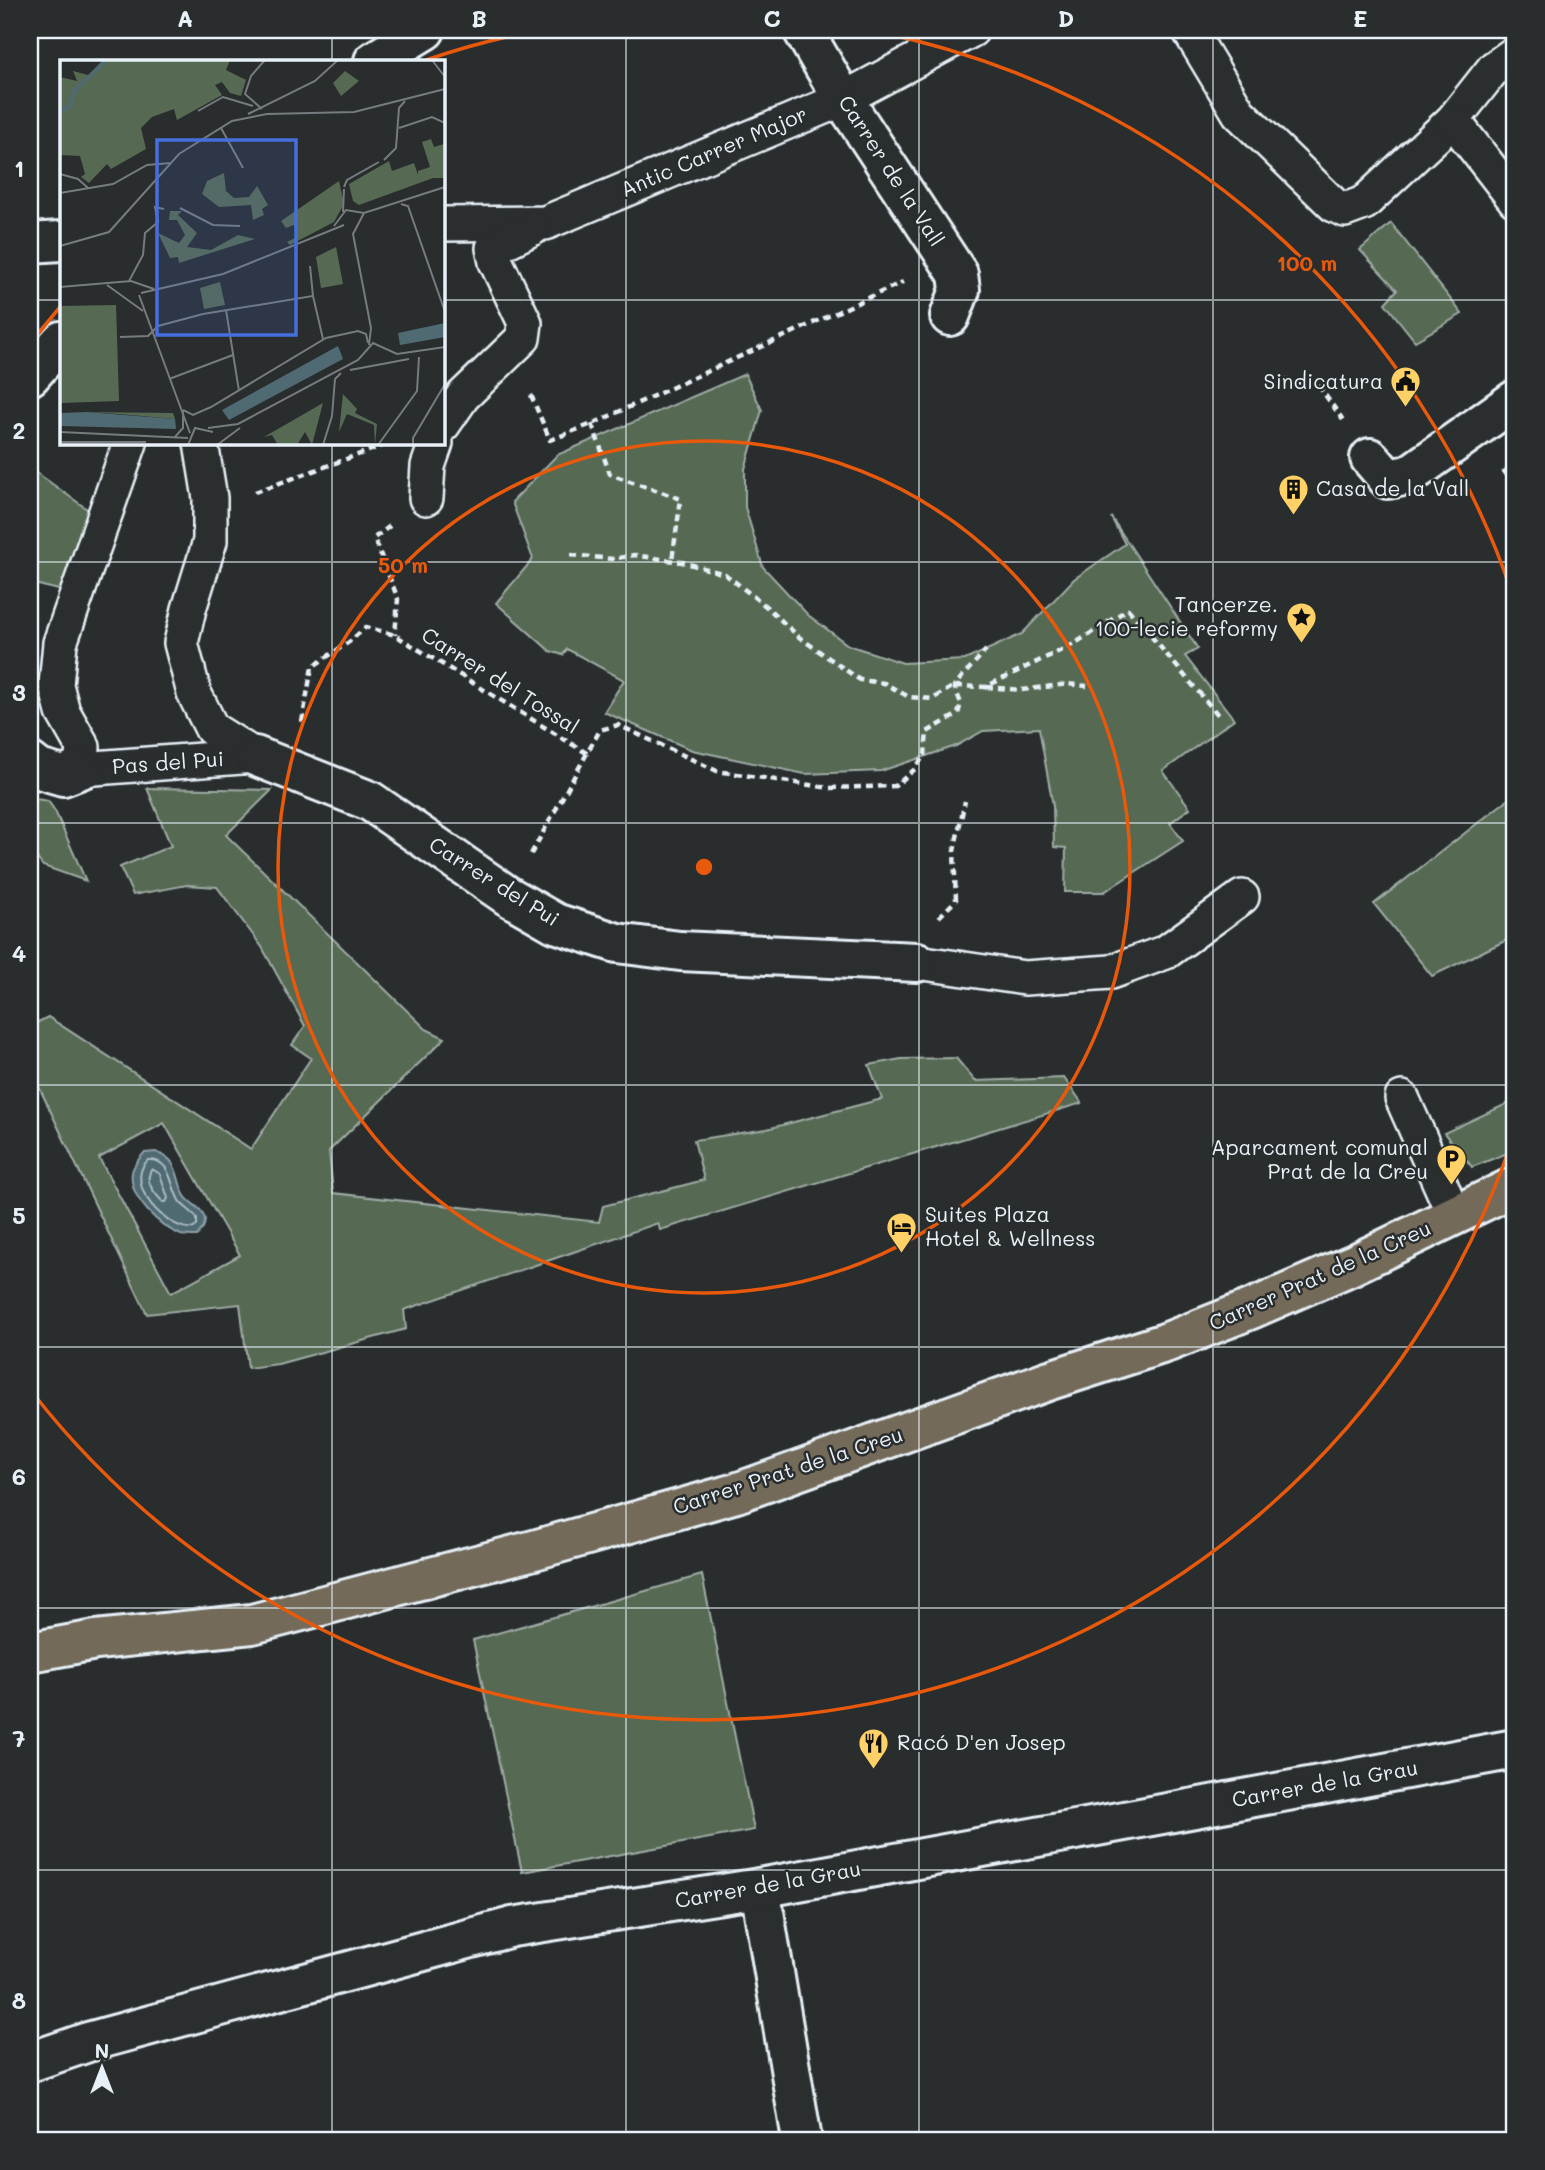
<svg xmlns="http://www.w3.org/2000/svg" width="1545" height="2170" font-family="Mali,sans-serif">
  <style>
    .green { fill: #566953; stroke: #9fada6; stroke-width: 2; fill-rule: evenodd }
    .water { fill: #4f6a73; stroke: #8ca0a8; stroke-width: 2 }
    .lines { fill: none; stroke-linecap: round; stroke-linejoin: round }
    .shore { stroke: #abbbc3; stroke-width: 2 }
    .service-casing { stroke: #e8f1f8; stroke-width: 38 }
    .pedestrian-casing { stroke: #e8f1f8; stroke-width: 44 }
    .minor-casing { stroke: #e8f1f8; stroke-width: 44 }
    .tertiary-casing { stroke: #e8f1f8; stroke-width: 44 }
    .primary-casing { stroke: #e8f1f8; stroke-width: 44 }
    .path { stroke: #e8f1f8; stroke-width: 4.5; stroke-dasharray: 7 5; stroke-linecap: butt }
    .service { stroke: #2a2d2e; stroke-width: 33 }
    .pedestrian { stroke: #2a2d2e; stroke-width: 38 }
    .minor { stroke: #2a2d2e; stroke-width: 38 }
    .tertiary { stroke: #2a2d2e; stroke-width: 38 }
    .primary { stroke: #736b5a; stroke-width: 38 }
    .grid { fill: none; stroke: #e8f1f8; stroke-width: 2; stroke-opacity: 0.55 }
    .ring { fill: none; stroke: #e8590c; stroke-width: 3.5 }
    .labels { text-anchor: middle; stroke-width: 5; stroke-linejoin: round; paint-order: stroke }
    .street-label { font-size: 21px; fill: #e8f1f8; stroke: #2a2d2e }
    .poi-label { font-size: 21px; fill: #e8f1f8; stroke: #2a2d2e; text-anchor: end }
    .inset-river { fill: none; stroke: #4f6a73; stroke-width: 3.5 }
    .inset-road { fill: none; stroke: #767b7f; stroke-width: 2 }
    .view { fill: #466fde; fill-opacity: 0.15; stroke: #466fde; stroke-width: 3.5 }
    .inset-edge { fill: none; stroke: #e8f1f8; stroke-width: 3.5 }
    .centre { fill: #e8590c; stroke: #2a2d2e; stroke-width: 3.5 }
    .ring-label { font-size: 21px; text-anchor: middle; font-weight: bold; fill: #e8590c; stroke: #2a2d2e; stroke-width: 5; stroke-linejoin: round; paint-order: stroke }
    .neatline { fill: none; stroke: #e8f1f8; stroke-width: 2.5 }
    .grid-label { font-size: 23px; text-anchor: middle; font-weight: bold; fill: #e8f1f8 }
  </style>
  <rect width="100%" height="100%" fill="#2a2d2e"/>
  <filter id="ink" filterUnits="userSpaceOnUse"><feTurbulence type="fractalNoise" baseFrequency=".0143" numOctaves="2"/><feDisplacementMap in="SourceGraphic" scale="14" xChannelSelector="R" yChannelSelector="G"/><feConvolveMatrix kernelMatrix="1 2 1 2 8 2 1 2 1" color-interpolation-filters="sRGB"/></filter>
  <g filter="url(#ink)">
    <g class="green">
      <path d="M1391 223 1462 314 1415 341 1385 303 1397 290 1360 250Z"/>
      <path d="M745 374 762 410 745 469V507L763 567 808 615 848 645 903 663 965 660 1022 634 1074 579 1125 544 1111 517 1198 649 1185 656 1234 719 1163 771 1190 808 1170 823 1183 841 1104 892H1065L1066 848 1054 847 1053 806 1039 728 983 731 956 746 881 771 805 774 692 750 604 712 624 680 567 649 563 655 550 651 496 603 533 559 512 502 557 455Z"/>
      <path d="M30 468 94 514 63 591 30 583Z"/>
      <path d="M147 788 272 790 226 835 426 1029 445 1038 329 1151 333 1193 599 1222 603 1206 704 1180 694 1140 767 1129 882 1099 869 1065 901 1059 956 1058 975 1081 1064 1078 1082 1103 660 1230 658 1223 404 1310 406 1329 278 1364 248 1368 240 1304 147 1314 30 1068V1026L48 1017 251 1149 311 1058 292 1045 305 1026 262 947 217 887 187 885 133 895 120 867 171 846ZM164 1123 240 1255 171 1293 99 1158Z"/>
      <path d="M1515 794V949L1511 938 1432 976 1374 904Z"/>
      <path d="M30 798 48 801 55 811 86 881 43 866 30 849Z"/>
      <path d="M1515 1100V1150L1472 1167 1444 1133Z"/>
      <path d="M702 1575 754 1830 522 1872 473 1640Z"/>
    </g>
    <path class="water" d="M156 1152C161 1155 166 1156 170 1160 179 1170 178 1185 185 1196 190 1204 201 1207 204 1216 207 1224 202 1230 197 1236 191 1236 186 1236 181 1235 159 1226 128 1197 132 1172 134 1164 139 1159 144 1153Z"/>
    <g class="lines">
      <g class="shore">
        <path d="M148 1160C172 1158 170 1187 180 1202 185 1208 192 1211 197 1218V1225L194 1228C167 1231 122 1184 148 1160Z"/>
        <path d="M152 1169 160 1174 168 1198 166 1202H163C154 1193 143 1180 152 1169Z"/>
      </g>
      <defs>
        <g id="service">
          <path d="M1189 30 1239 113 1334 205 1345 210 1364 203 1453 120 1494 68 1515 53"/>
          <path d="M1453 120 1515 200"/>
          <path d="M443 224 545 223 843 99 972 30"/>
          <path d="M443 425 463 396 523 338 525 323 496 262 493 248 533 228"/>
          <path d="M130 443 60 643 56 685 63 712 83 747 81 769 255 756"/>
          <path d="M201 443 210 498V541L189 609 181 643 194 693 212 729 255 756"/>
          <path d="M426 498 428 466 436 443"/>
          <path d="M917 962 1025 978 1111 972 1166 952 1242 897"/>
          <path d="M1402 1098 1454 1215"/>
        </g>
        <path id="pedestrian" d="M1370 458 1388 479 1409 475 1515 400"/>
        <g id="minor">
          <path d="M803 30 843 99 958 274 960 290 950 316"/>
          <path d="M30 243 61 241"/>
          <path d="M255 756 370 801 508 896 555 923 617 943 680 951 917 962"/>
          <path d="M30 762 39 769 63 776 81 769"/>
          <path d="M760 1888 802 2140"/>
          <path d="M30 2062 88 2042 512 1927 760 1888 1515 1749"/>
        </g>
        <g id="tertiary">
          <path d="M374 61 425 30"/>
          <path d="M30 376 61 341"/>
        </g>
        <path id="primary" d="M30 1652 96 1640 252 1624 534 1550 736 1493 1050 1380 1165 1343 1251 1309 1352 1265 1515 1186"/>
      </defs>
      <use href="#service" class="service-casing"/>
      <use href="#pedestrian" class="pedestrian-casing"/>
      <use href="#minor" class="minor-casing"/>
      <use href="#tertiary" class="tertiary-casing"/>
      <use href="#primary" class="primary-casing"/>
      <g class="path">
        <path d="M1283 380 1318 385 1343 420"/>
        <path d="M531 395 550 440 592 424 903 282"/>
        <path d="M592 424 610 474 681 499 672 560"/>
        <path d="M1503 470 1511 480"/>
        <path d="M255 492 385 445"/>
        <path d="M390 526 374 538 398 599 395 635"/>
        <path d="M571 555 613 559 634 555 682 562 725 574 768 608 799 637 860 680 884 683 909 697 932 699 954 686 985 687 1074 644 1128 609 1219 716"/>
        <path d="M986 687 1022 690 1068 684 1087 686"/>
        <path d="M302 722 312 667 349 642 366 627 395 635 588 754"/>
        <path d="M531 854 600 730 618 725 717 771 829 788 895 786 915 769 925 754 927 732 958 714 961 703 954 686 986 650"/>
        <path d="M939 917 956 900 954 851 965 801"/>
      </g>
      <use href="#service" class="service"/>
      <use href="#pedestrian" class="pedestrian"/>
      <use href="#minor" class="minor"/>
      <use href="#tertiary" class="tertiary"/>
      <use href="#primary" class="primary"/>
    </g>
  </g>
  <path class="grid" d="M332 30V61M626 30V2140M919 30V2140M1213 30V2140M30 300H61M443 300H1515M332 443V2140M30 562H1515M30 823H1515M30 1085H1515M30 1347H1515M30 1608H1515M30 1870H1515"/>
  <g class="ring">
    <circle cx="704" cy="867" r="426"/>
    <path d="M1513 1138A853 853 0 0 1 32 1392M32 342A853 853 0 0 1 60 307M426 60A853 853 0 0 1 534 31M874 31A853 853 0 0 1 1513 596"/>
  </g>
  <defs>
    <symbol id="civic-pin" viewBox="-11 -11 22 30"><path d="M0 17L-7.5 6A9.5 9.5 0 1 1 7.5 6Z" fill="#ffd166" stroke="#2a2d2e"/><path d="M-.6-6.5H3V-4.5H.6V-3L4-1V1h2V6H-6V1h2V-1L-.6-3ZM-1.2 2.5V6h2.4V2.5Z" fill="#111"/></symbol>
    <symbol id="building-pin" viewBox="-11 -11 22 30"><path d="M0 17L-7.5 6A9.5 9.5 0 1 1 7.5 6Z" fill="#ffd166" stroke="#2a2d2e"/><path d="M-4-6H4V6H1V3H-1V6H-4ZM-2.5-4.3h1.7v1.8h-1.7ZM.8-4.3h1.7v1.8H.8ZM-2.5-1h1.7V.8h-1.7ZM.8-1h1.7V.8H.8Z" fill="#111"/></symbol>
    <symbol id="sight-pin" viewBox="-11 -11 22 30"><path d="M0 17L-7.5 6A9.5 9.5 0 1 1 7.5 6Z" fill="#ffd166" stroke="#2a2d2e"/><path d="M0-6L1.8-2.2L6-1.7L2.9 1.2L3.7 5.4L0 3.3L-3.7 5.4L-2.9 1.2L-6-1.7L-1.8-2.2Z" fill="#111"/></symbol>
    <symbol id="parking-pin" viewBox="-11 -11 22 30"><path d="M0 17L-7.5 6A9.5 9.5 0 1 1 7.5 6Z" fill="#ffd166" stroke="#2a2d2e"/><path d="M-3.5-5.5H1a3.5 3.5 0 0 1 0 7H-1V5.5H-3.5ZM-1-3.4V-.6H.8a1.4 1.4 0 0 0 0-2.8Z" fill="#111"/></symbol>
    <symbol id="hotel-pin" viewBox="-11 -11 22 30"><path d="M0 17L-7.5 6A9.5 9.5 0 1 1 7.5 6Z" fill="#ffd166" stroke="#2a2d2e"/><path d="M-6-4.5h1.5V1H6V5H4.5V3h-9V5H-6ZM-4 0a1.8 1.8 0 1 1 3.6 0ZM.5 0V-2.5h3Q6-2.5 6 0Z" fill="#111"/></symbol>
    <symbol id="restaurant-pin" viewBox="-11 -11 22 30"><path d="M0 17L-7.5 6A9.5 9.5 0 1 1 7.5 6Z" fill="#ffd166" stroke="#2a2d2e"/><path d="M-5-6h1v4h1v-4h1v4h1v-4h1v5L-1.5 .5V6h-2V.5L-5-1ZM5-6V6H3V1.5H1.5Q1.5-4 5-6Z" fill="#111"/></symbol>
  </defs>
  <g fill-rule="evenodd">
    <use href="#civic-pin" x="1388" y="364" width="35" height="47"/>
    <use href="#building-pin" x="1276" y="472" width="35" height="47"/>
    <use href="#sight-pin" x="1284" y="600" width="35" height="47"/>
    <use href="#parking-pin" x="1434" y="1142" width="35" height="47"/>
    <use href="#hotel-pin" x="884" y="1210" width="35" height="47"/>
    <use href="#restaurant-pin" x="856" y="1726" width="35" height="47"/>
  </g>
  <g class="labels">
    <g class="street-label">
      <text transform="translate(714 152) rotate(-23)" y="7">Antic Carrer Major</text>
      <text transform="translate(891 171) rotate(57)" y="7">Carrer de la Vall</text>
      <text transform="translate(500 681) rotate(32)" y="7">Carrer del Tossal</text>
      <text transform="translate(168 763) rotate(-4)" y="7">Pas del Pui</text>
      <text transform="translate(494 882) rotate(32)" y="7">Carrer del Pui</text>
      <text transform="translate(1320 1276) rotate(-24)" y="7">Carrer Prat de la Creu</text>
      <text transform="translate(788 1471) rotate(-18)" y="7">Carrer Prat de la Creu</text>
      <text transform="translate(1325 1784) rotate(-10)" y="7">Carrer de la Grau</text>
      <text transform="translate(768 1885) rotate(-10)" y="7">Carrer de la Grau</text>
    </g>
    <g class="poi-label">
      <text x="1383" y="389">Sindicatura</text>
      <text x="1316" y="496" text-anchor="start">Casa de la Vall</text>
      <text x="1278" y="612">Tancerze.<tspan x="1278" dy="24">100-lecie reformy</tspan></text>
      <text x="1428" y="1155">Aparcament comunal<tspan x="1428" dy="24">Prat de la Creu</tspan></text>
      <text x="925" y="1222" text-anchor="start">Suites Plaza<tspan x="925" dy="24">Hotel &amp; Wellness</tspan></text>
      <text x="897" y="1750" text-anchor="start">Racó D'en Josep</text>
    </g>
  </g>
  <g transform="translate(60 60)">
    <rect width="385" height="385" fill="#2a2d2e"/>
    <path d="M43 0H170L166 10 186 20 181 36 170 33 162 22 155 25 162 35 117 60 114 49 92 57 81 68 86 89 51 109 47 104 29 123 21 117 25 114 20 96 0 95V17L17 21 13 11 28 15ZM285 11 299 21 281 36 273 23ZM371 79 374 87 384 84 385 118H373L299 145 293 141 289 124 329 101 332 111 354 103 358 115V111L370 107 362 82ZM164 113 166 131 174 138 189 137 197 126 208 145 202 149 204 155 193 160 191 145 159 147 142 134 147 121ZM279 121 284 144 274 162 230 185 227 182 237 177 234 165 226 168 221 161ZM110 151H122L118 155 137 173 127 187 151 190 178 175 195 179 119 203 118 197 110 198 98 173 119 183 125 175 117 160H109ZM276 187 283 224 261 228 256 197ZM160 222 165 245 144 249 140 228ZM56 245 59 341 1 343 0 246ZM283 334 297 349 295 353 317 364 315 385 314 365 287 354 279 372ZM263 343 252 385 245 372 237 385H218L212 375 204 377ZM27 352 113 353 115 359 59 354Z" fill="#566953"/>
    <path d="M385 263V277L340 285 338 273ZM278 286 283 299 169 360 162 350ZM27 352 115 359 116 369 0 366V353Z" fill="#4f6a73"/>
    <path class="inset-river" d="M0 52 11 45 14 31 47 0"/>
    <path class="inset-road" d="M372 0 385 17M202 49 185 34 191 16 205 0M138 51 163 37 193 46M188 54 255 21 278 0M161 68 183 108M339 68 372 57 385 63M324 100 336 88 339 48 345 41M0 114 18 119 28 128M284 127 287 120 319 102M0 133 53 124 87 105 111 103M341 144 348 146 385 252M120 148 153 165 180 166M283 152 284 129M304 153 293 174 311 268 309 285M274 166 286 150 304 153 385 127M0 186 49 172 119 94 172 61 207 54 294 52 385 29M69 221 83 195 85 173 98 162 95 147 104 149M47 225 83 251M0 227 71 221 94 229M81 233 163 214 284 165M79 235 130 373M253 236 263 279M166 250 179 331M60 277 88 276 98 266 143 254 253 236 250 206M290 310 349 299M109 319 173 295M123 350 133 355 151 347 266 278 298 271 306 274 308 283M148 368 178 364 298 300 313 283 337 294 385 287M0 372 128 378M114 378 123 368V350M0 382H86M128 385 135 368 153 372M157 385 180 368M263 385 272 356 275 319 281 313M318 385 357 331 359 297M353 385V378L385 324"/>
    <path class="view" d="M97 80H236V275H97Z"/>
    <rect width="385" height="385" class="inset-edge"/>
  </g>
  <circle cx="704" cy="867" r="10" class="centre"/>
  <g class="ring-label">
    <text x="1307" y="271">100 m</text>
    <text x="403" y="573">50 m</text>
  </g>
  <rect width="1545" height="2170" fill="none" stroke="#2a2d2e" stroke-width="77"/>
  <g transform="translate(102 2068)" stroke="#2a2d2e" stroke-width="5" paint-order="stroke">
  <path d="M0-5L12 26L0 18L-12 26Z" fill="#e8f1f8"/>
  <text y="-10" font-size="19" font-weight="bold" text-anchor="middle" fill="#e8f1f8">N</text>
  </g>
  <rect x="38" y="38" width="1468" height="2094" class="neatline"/>
  <g class="grid-label">
    <text x="185" y="27">A</text>
    <text x="479" y="27">B</text>
    <text x="772" y="27">C</text>
    <text x="1066" y="27">D</text>
    <text x="1360" y="27">E</text>
    <text x="19" y="177">1</text>
    <text x="19" y="439">2</text>
    <text x="19" y="701">3</text>
    <text x="19" y="962">4</text>
    <text x="19" y="1224">5</text>
    <text x="19" y="1485">6</text>
    <text x="19" y="1747">7</text>
    <text x="19" y="2009">8</text>
  </g>
</svg>
